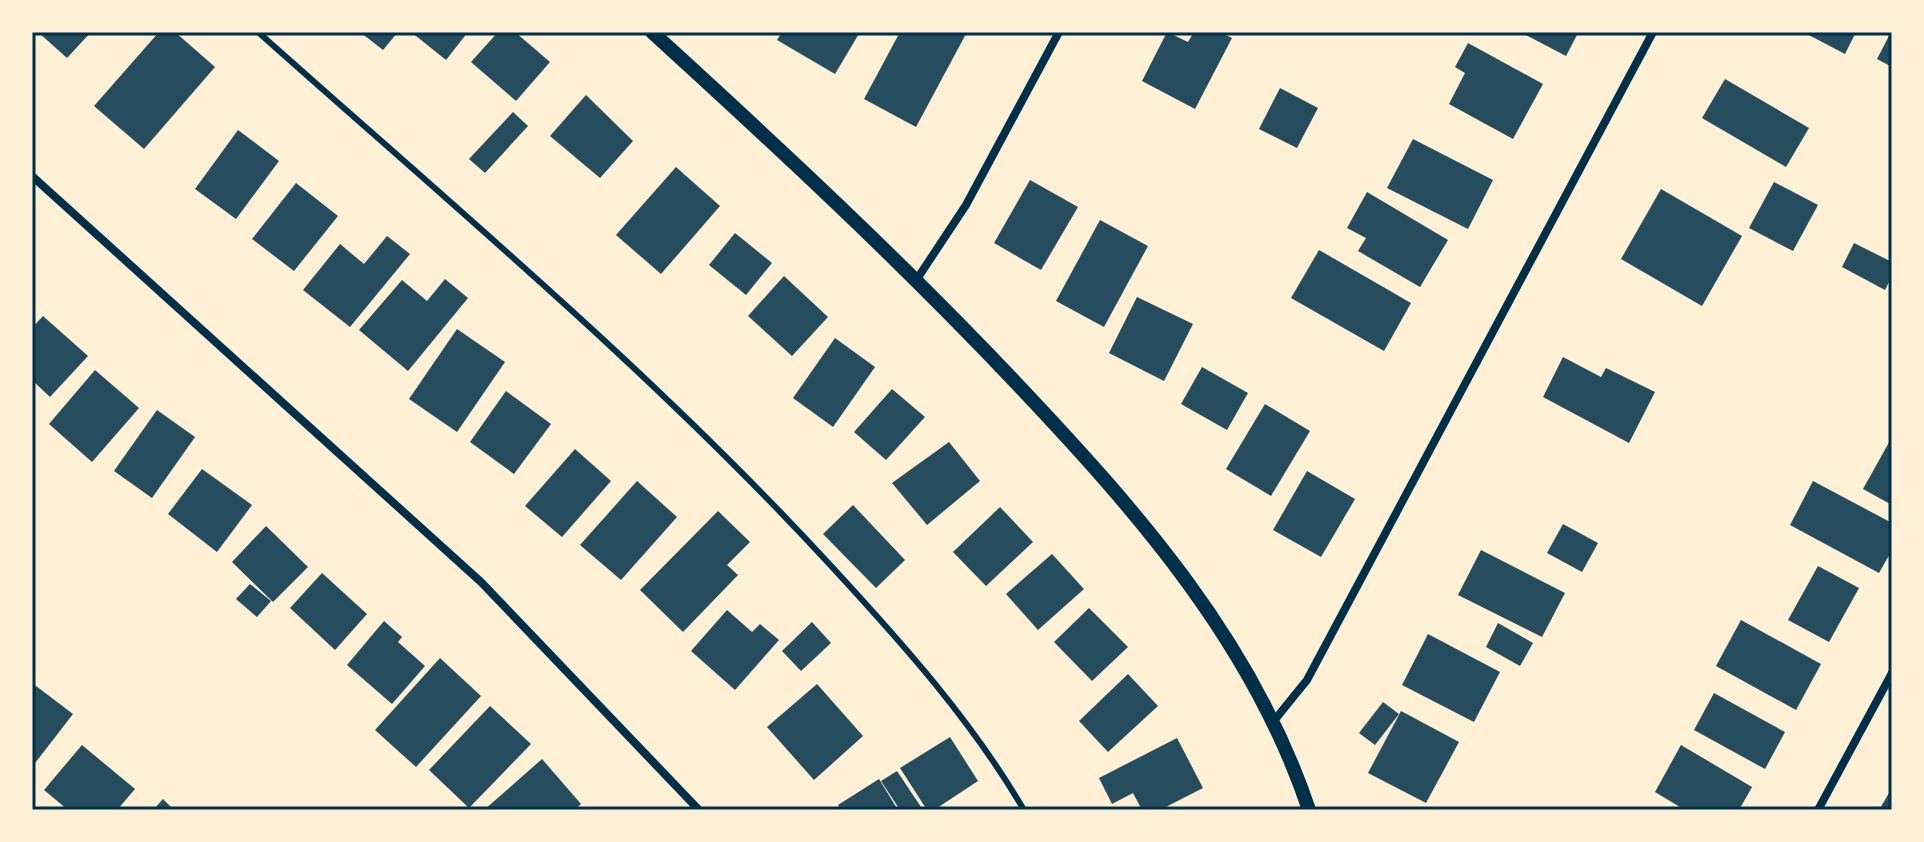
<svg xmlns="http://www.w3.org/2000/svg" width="1924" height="842" font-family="Quicksand,sans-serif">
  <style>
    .building { fill: #264d5e }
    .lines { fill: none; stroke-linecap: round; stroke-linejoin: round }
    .service { stroke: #003049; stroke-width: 6 }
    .minor { stroke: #003049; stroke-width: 8 }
    .tertiary { stroke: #003049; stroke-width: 14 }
    .neatline { fill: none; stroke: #003049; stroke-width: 3 }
  </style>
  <rect width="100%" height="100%" fill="#fdf0d5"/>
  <g class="building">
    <path d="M38 32H91L67 58Z"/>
    <path d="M159 32H175L215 67 144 149 94 106Z"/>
    <path d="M360 32H398L383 50Z"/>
    <path d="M411 32H468L446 60Z"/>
    <path d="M498 32H515L550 62 516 101 471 62Z"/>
    <path d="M782 32H860L835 74 777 40Z"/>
    <path d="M900 32H967L916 127 864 99Z"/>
    <path d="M1167 32 1188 42 1194 32H1220L1232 38 1195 109 1142 81Z"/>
    <path d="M1520 32H1576L1578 33 1566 56Z"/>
    <path d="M1803 32H1856L1845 54Z"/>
    <path d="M1891 32H1892V67L1877 59Z"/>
    <path d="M1468 43 1543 84 1513 139 1449 104 1465 73 1455 67Z"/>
    <path d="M1725 79 1809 128 1786 167 1702 118Z"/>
    <path d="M1280 88 1318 108 1297 148 1259 129Z"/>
    <path d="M586 95 633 141 600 178 550 136Z"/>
    <path d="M513 112 528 126 485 173 469 159Z"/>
    <path d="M238 130 279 161 236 219 195 189Z"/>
    <path d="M1413 139 1493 180 1468 229 1387 188Z"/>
    <path d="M676 167 720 206 661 274 616 235Z"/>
    <path d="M1030 180 1078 207 1041 270 994 243Z"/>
    <path d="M1774 182 1818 205 1793 251 1749 228Z"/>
    <path d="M296 183 338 216 294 271 252 239Z"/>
    <path d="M1661 189 1742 236 1702 306 1621 259Z"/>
    <path d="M1367 192 1448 240 1420 287 1358 251 1366 238 1347 228Z"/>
    <path d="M1100 220 1148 246 1104 327 1056 301Z"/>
    <path d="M735 233 772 263 746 295 709 265Z"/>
    <path d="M387 236 410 254 350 327 303 290 340 244 364 264Z"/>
    <path d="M1854 243 1892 262V276L1885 290 1842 267Z"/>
    <path d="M1319 250 1411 303 1384 351 1291 298Z"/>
    <path d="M784 276 828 317 792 356 748 316Z"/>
    <path d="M445 279 468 298 408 371 359 330 402 280 427 301Z"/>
    <path d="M1137 297 1193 324 1164 381 1109 353Z"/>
    <path d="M43 316 88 356 50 397 32 380V328Z"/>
    <path d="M457 329 505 362 457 432 409 399Z"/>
    <path d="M835 338 875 367 833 427 793 398Z"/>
    <path d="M1563 357 1601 377 1606 368 1655 392 1629 443 1543 397Z"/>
    <path d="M1202 367 1248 393 1227 430 1181 404Z"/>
    <path d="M95 370 139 408 92 462 49 424Z"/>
    <path d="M892 389 925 417 886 460 854 432Z"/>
    <path d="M506 391 551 424 514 474 470 442Z"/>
    <path d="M1265 404 1310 431 1271 496 1226 469Z"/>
    <path d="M157 410 195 437 152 498 114 471Z"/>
    <path d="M1892 437V505L1863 489Z"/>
    <path d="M949 442 980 481 927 525 892 483Z"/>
    <path d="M575 449 611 481 562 537 525 506Z"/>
    <path d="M202 469 252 505 217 552 168 514Z"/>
    <path d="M1307 471 1355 499 1321 557 1273 530Z"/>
    <path d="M637 481 677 517 621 580 580 545Z"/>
    <path d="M1813 481 1892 523V550L1879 573 1790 525Z"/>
    <path d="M853 505 905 560 876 588 823 534Z"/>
    <path d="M1000 507 1033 542 986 586 953 552Z"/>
    <path d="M718 511 750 542 727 565 738 575 683 632 640 590Z"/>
    <path d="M1563 524 1598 543 1582 572 1547 553Z"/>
    <path d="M266 526 308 567 273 602 232 562Z"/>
    <path d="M1481 550 1565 593 1542 637 1458 595Z"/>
    <path d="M1052 554 1084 589 1038 630 1006 594Z"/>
    <path d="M1818 566 1859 588 1829 642 1788 620Z"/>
    <path d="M322 573 367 614 335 650 290 608Z"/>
    <path d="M250 584 271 601 257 617 236 599Z"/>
    <path d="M1089 608 1128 647 1092 681 1054 642Z"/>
    <path d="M727 610 752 632 760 624 779 640 735 690 691 651Z"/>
    <path d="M1741 620 1821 664 1796 710 1716 666Z"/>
    <path d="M384 621 402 637 398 642 425 666 392 704 347 665Z"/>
    <path d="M812 622 831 643 801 671 782 651Z"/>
    <path d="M1498 623 1533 643 1520 666 1486 647Z"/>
    <path d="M1428 634 1500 672 1474 722 1402 685Z"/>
    <path d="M440 658 481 696 416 767 375 730Z"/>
    <path d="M1128 674 1158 706 1108 752 1079 721Z"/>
    <path d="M32 683 73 714 32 767Z"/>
    <path d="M817 684 863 736 814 780 767 727Z"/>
    <path d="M1714 693 1785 732 1765 769 1694 730Z"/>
    <path d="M1383 702 1399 714 1375 745 1359 733Z"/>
    <path d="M490 706 531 744 469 808 429 770Z"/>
    <path d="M1401 711 1459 742 1426 803 1368 773Z"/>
    <path d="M950 737 978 781 934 810H927L900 768Z"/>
    <path d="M1177 738 1203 788 1160 810H1142L1133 793 1112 804 1099 778Z"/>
    <path d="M82 745 135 789 117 810H68L44 790Z"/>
    <path d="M1681 745 1752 787 1739 810H1685L1655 792Z"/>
    <path d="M542 759 581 804 574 810H484Z"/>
    <path d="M897 771 923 810H900L881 781Z"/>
    <path d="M879 779 898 810H841L838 805Z"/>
    <path d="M1892 788V810H1879Z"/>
    <path d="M163 799 174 810H153Z"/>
  </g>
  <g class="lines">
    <path class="service" d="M258 32C453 206 656 375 833 568 903 644 972 721 1024 810"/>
    <g class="minor">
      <path d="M32 176 481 582 699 810"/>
      <path d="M917 279 966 205 1059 32"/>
      <path d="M1273 722 1307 680 1653 32"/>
      <path d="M1818 810 1892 673"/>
    </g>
    <path class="tertiary" d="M652 32C777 146 901 261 1018 385 1137 511 1253 642 1309 810"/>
  </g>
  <rect width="1924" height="842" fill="none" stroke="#fdf0d5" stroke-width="68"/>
  <rect x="34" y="34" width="1856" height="774" class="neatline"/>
</svg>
